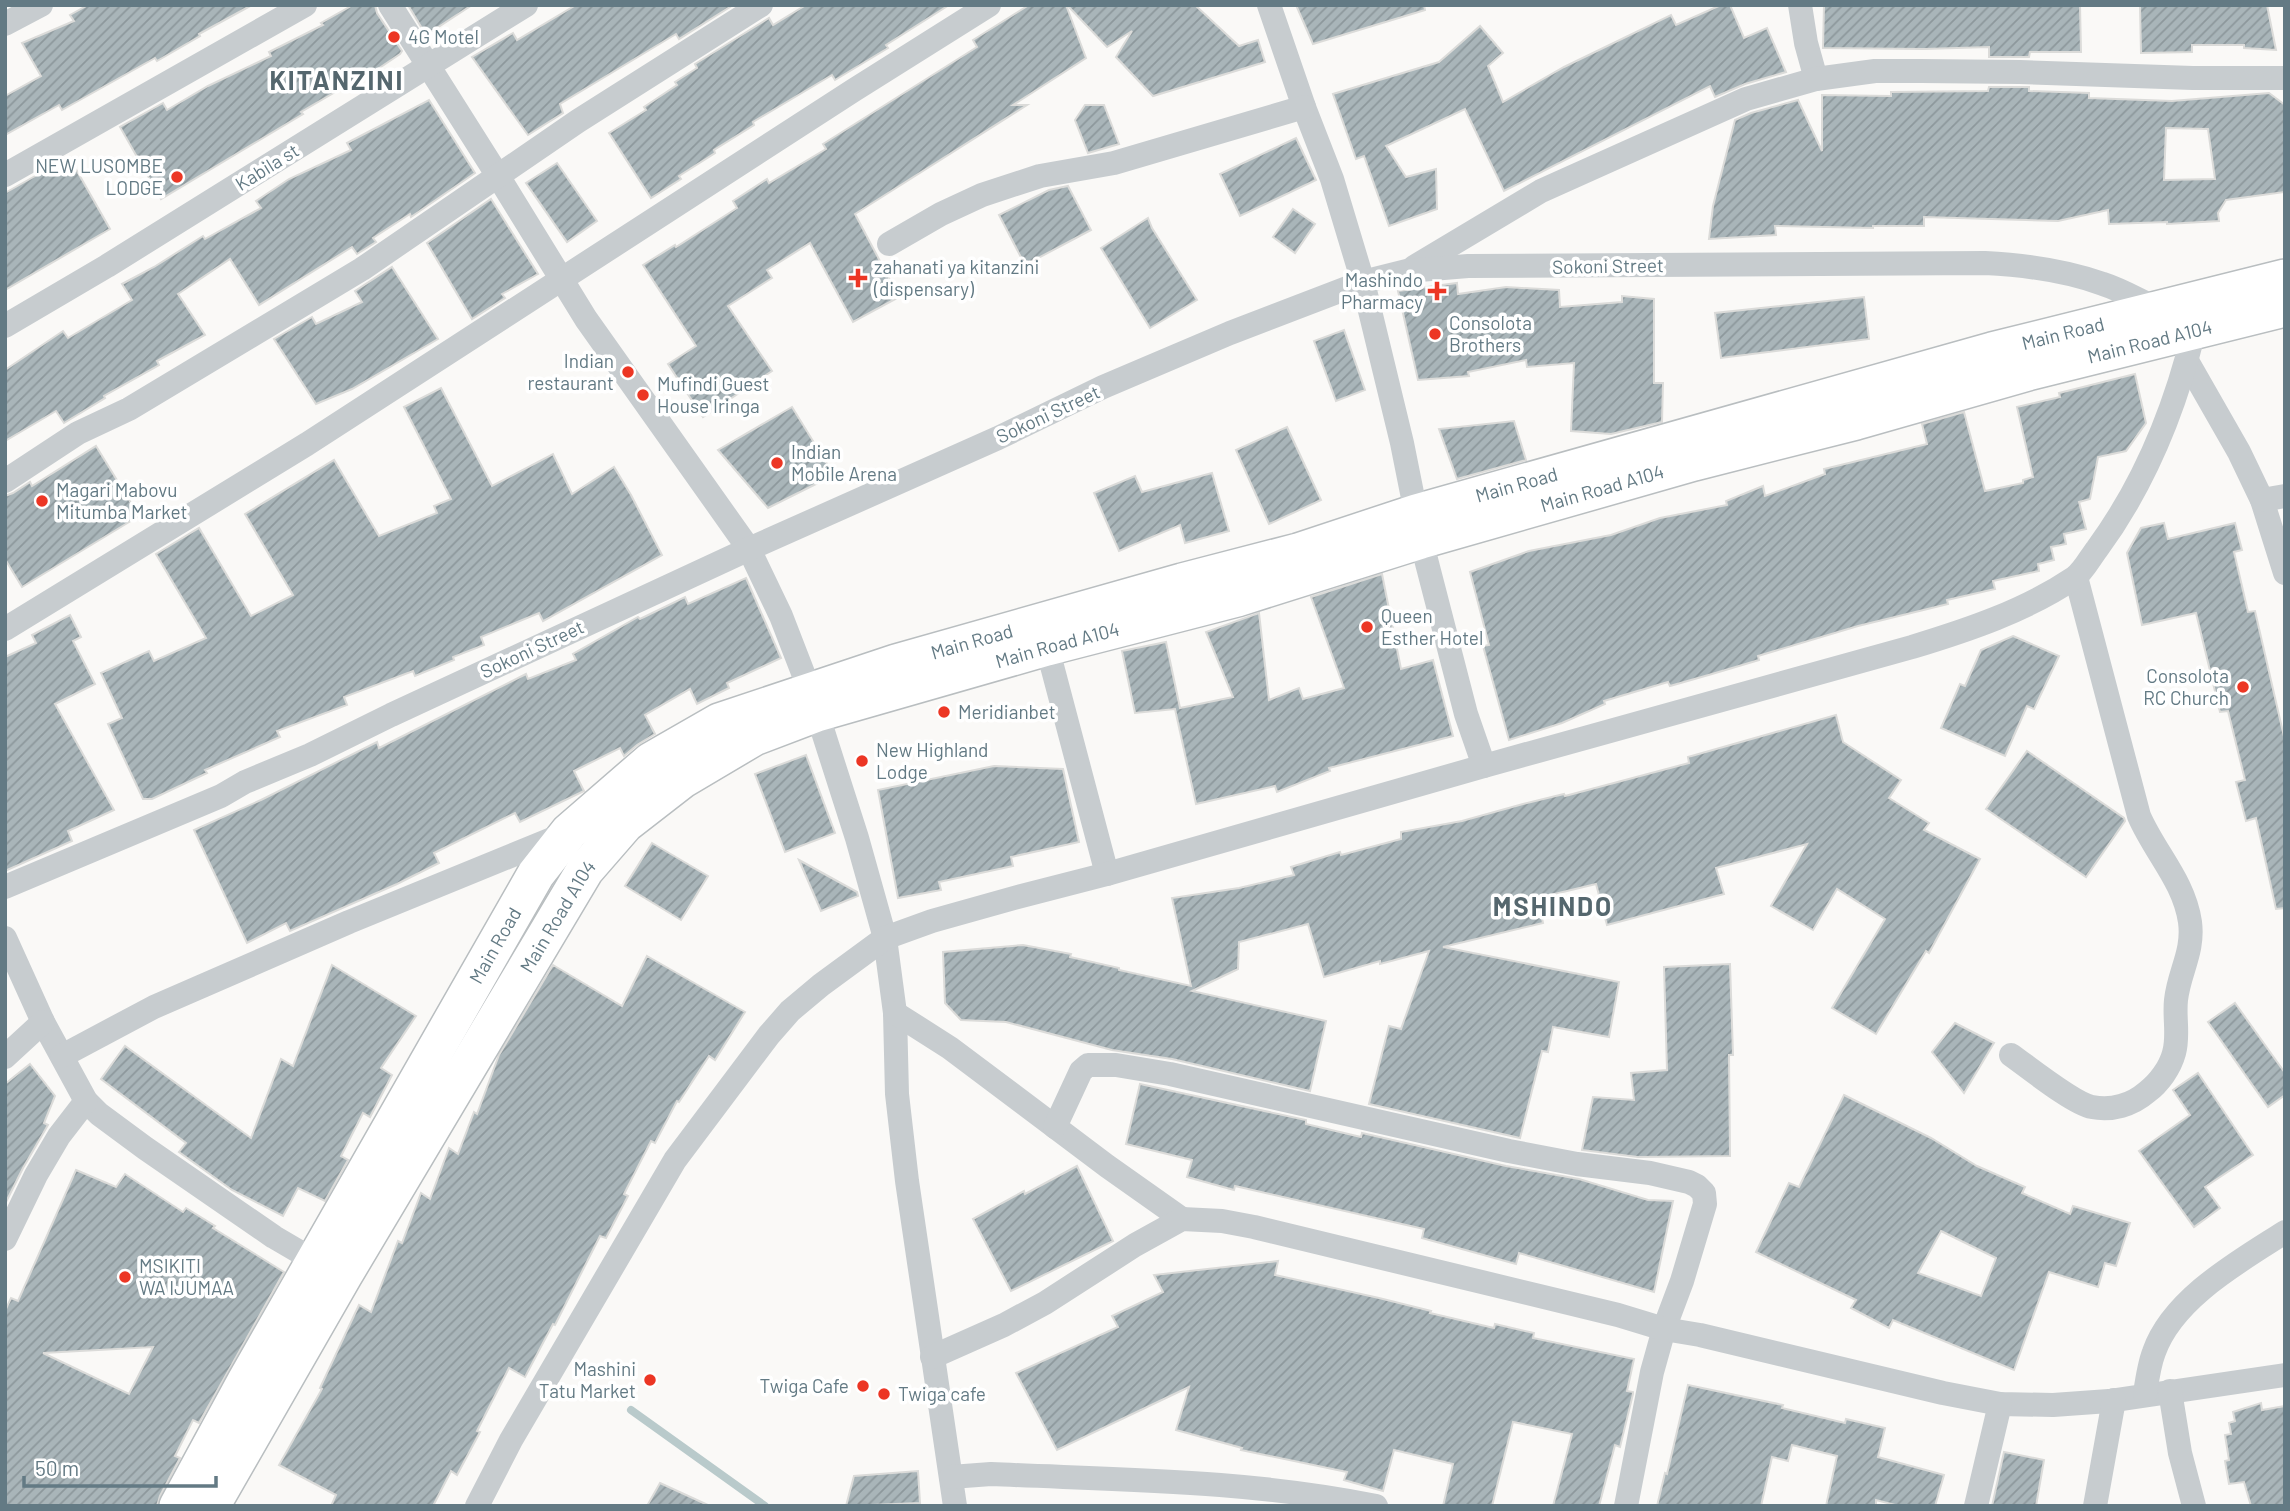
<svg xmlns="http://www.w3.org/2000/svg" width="2290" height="1511" font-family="Barlow,sans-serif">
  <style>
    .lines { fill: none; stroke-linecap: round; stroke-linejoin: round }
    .stream { stroke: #b9cacb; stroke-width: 8 }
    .building { fill: url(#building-hatch); stroke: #dbdbd9; stroke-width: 2; fill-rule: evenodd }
    .highway-casing { stroke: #b9bec0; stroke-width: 40 }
    .minor { stroke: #c7cccf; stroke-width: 24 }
    .highway { stroke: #fff; stroke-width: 37 }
    .poi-dot { fill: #ec3624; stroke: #fff; stroke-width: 2.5 }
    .labels { text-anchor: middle; stroke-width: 7; stroke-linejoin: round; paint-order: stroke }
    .poi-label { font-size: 19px; fill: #637a84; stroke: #fff; text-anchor: start }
    .street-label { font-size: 19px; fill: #637a84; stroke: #fff }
    .district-label { font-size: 26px; font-weight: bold; letter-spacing: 2px; fill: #55676e; stroke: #fff }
  </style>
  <defs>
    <pattern id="building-hatch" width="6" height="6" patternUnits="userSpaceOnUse" patternTransform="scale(1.75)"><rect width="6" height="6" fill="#a9b5b9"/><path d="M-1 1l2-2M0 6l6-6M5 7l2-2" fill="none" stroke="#8d989c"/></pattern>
  </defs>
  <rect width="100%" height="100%" fill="#faf9f7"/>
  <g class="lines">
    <path class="stream" d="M631 1410 765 1506"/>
  </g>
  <g class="building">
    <path d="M88 5H252L199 34 200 36 157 61 155 58 62 110 59 105 5 135V96L41 76 22 43 74 21 70 15Z"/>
    <path d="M353 5H375L377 13 402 51 400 54 357 83 356 80 301 112 303 114 161 199 120 127 163 103 167 110 208 86 271 56 269 52 323 25 321 23Z"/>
    <path d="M408 5H472L426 35Z"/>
    <path d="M576 5H733L679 39 676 34 560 104 563 113 528 135 472 57 513 33 517 40Z"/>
    <path d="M806 5H949L886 45 888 48 835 80 832 75 753 122 754 125 714 150 715 153 679 176 681 179 651 198 609 133 646 110 644 107 677 85 675 82 697 68 695 64 769 18 773 25Z"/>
    <path d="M1029 5H1066L1086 58 1013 105H1027L855 214 899 297 853 322 810 243 767 270 772 278 728 306 772 371 703 417 668 364 696 346 643 265 675 245 676 247 737 208 733 201 767 179 769 183 826 149 823 144 977 47 973 40Z"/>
    <path d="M1067 5H1195L1239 46 1258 40 1265 62 1153 96 1116 57 1132 31 1107 47Z"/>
    <path d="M1296 5H1424L1425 10 1313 44Z"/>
    <path d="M1721 5H1730L1744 38 1767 28 1786 72 1745 84 1715 97 1710 86 1504 191 1465 109 1386 146 1406 177 1436 169 1437 209 1389 226 1364 156 1356 159 1333 94 1439 62 1480 26 1503 53 1488 66 1503 102 1564 67 1671 15 1676 25Z"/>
    <path d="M1824 5H2080L2081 52H2030L2029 57H1989V47L1924 49 1823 48Z"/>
    <path d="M2140 5H2267L2276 50 2244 48V45H2192V52L2141 53Z"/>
    <path d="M1989 87H2029V91L2089 93V98L2172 101 2269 93 2285 105V192L2226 200 2218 213 2219 221 2167 224V222L2109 224 2108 210 2058 221 1924 217V226H1873V228L1775 226 1776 235 1709 239 1713 206 1735 120 1751 113 1798 100 1822 151V95L1891 96V92L1988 91ZM2166 128 2208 129 2215 179 2164 180Z"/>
    <path d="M429 100 475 173 411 217 410 214 373 238 376 242 357 254 352 247 259 305 230 259 178 294 205 335 157 361 159 365 104 396 105 398 64 423 56 411 5 441V370L63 331 68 338 132 300 122 284 154 267 203 236 205 239 261 208 256 201 289 179 351 150 347 143Z"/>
    <path d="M1085 105H1104L1119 144 1088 153 1075 120Z"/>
    <path d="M1296 138 1316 180 1240 216 1220 174Z"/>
    <path d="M69 157 110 229 5 290V193Z"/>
    <path d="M557 163 597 221 567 242 526 183Z"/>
    <path d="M1068 186 1091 230 1025 265 999 215 1049 190Z"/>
    <path d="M491 199 538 274 502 294 505 298 472 319 427 243Z"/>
    <path d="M1293 209 1315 224 1295 253 1273 237Z"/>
    <path d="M1148 218 1152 228 1197 300 1150 328 1101 248Z"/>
    <path d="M392 267 438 339 352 389 316 404 274 339 312 317 316 324 362 302 355 291Z"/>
    <path d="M1457 283 1458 294 1506 287 1559 290 1560 307 1622 302V296L1654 299V383H1663L1662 422 1611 434 1571 431 1574 363 1527 367 1526 360 1468 372 1469 376 1418 380 1398 291Z"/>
    <path d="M1864 297 1869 339 1721 358 1715 313Z"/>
    <path d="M1344 330 1365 390 1336 401 1314 341Z"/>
    <path d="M2135 374 2146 423 2126 451 2098 457 2090 499 2079 502 2086 529 2064 534 2066 544 2051 547 2054 560 2038 564 2039 571 1993 581 1995 589 1947 600 1948 604 1858 626 1758 656 1759 660 1712 674 1670 686 1668 682 1604 701 1605 704 1562 723 1509 740 1483 646 1489 645 1470 572 1529 551 1611 535 1660 518 1727 505 1726 501 1763 486 1765 496 1825 474 1824 469 1927 444 1922 424 1964 412 1985 491 2023 483V480L2033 477 2017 407 2060 397 2059 393Z"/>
    <path d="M441 388 492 486 553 454 572 494 614 467 631 495 662 555 543 621 539 613 481 637 484 645 453 657 454 660 415 676 413 671 344 697 347 705 277 731 280 737 205 770 207 773 152 799H143L108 724 122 718 101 673 149 651 154 661 206 638 156 554 199 528 251 616 293 595 245 514 334 460 379 536 437 513 434 506 451 499 404 407Z"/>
    <path d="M792 407 834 475 768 508 718 450Z"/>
    <path d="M1514 421 1526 460 1457 479 1439 429Z"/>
    <path d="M1287 427 1321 500 1269 524 1236 450Z"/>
    <path d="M96 446 139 516 22 587 5 559V496L13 493 30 482 32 486Z"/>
    <path d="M1212 473 1229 531 1185 543 1180 525 1119 551 1094 493 1135 476 1142 492Z"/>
    <path d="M2164 523 2168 539 2235 523 2242 550 2234 552 2248 612 2255 611 2285 741V908L2276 909 2256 818 2246 821 2236 782 2245 780 2228 711 2220 712 2196 613 2142 625 2127 553 2141 528Z"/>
    <path d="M1382 574 1401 669 1433 660 1453 736 1329 768 1330 771 1277 792 1275 786 1196 804 1175 709 1135 713 1122 651 1166 642 1180 708 1233 697 1206 632 1259 613 1269 700 1299 688 1303 699 1344 688 1311 597Z"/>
    <path d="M746 578 781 658 727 683 729 688 697 704 690 689 645 715 655 734 637 745 624 756 620 748 574 771 584 791 520 822 515 813 434 853 439 863 397 884 290 931 286 923 247 943 194 830 261 800 377 742 379 748 526 674 528 679 576 660 573 654 638 617 640 619 685 597 688 604Z"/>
    <path d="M70 615 81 637 73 641 95 684 55 704 114 810 68 831 72 841 5 871V657L36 643 32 635Z"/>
    <path d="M2013 636 2059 656 2034 709 2027 706 2005 756 1941 728 1960 684 1965 686 1981 650Z"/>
    <path d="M1836 715 1843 742 1901 780 1889 798 1929 823 1924 830 1980 859 1929 953 1926 951 1876 1034 1832 1008 1885 919 1837 889 1813 930 1771 906 1807 844 1716 868 1724 894 1607 925 1596 884 1538 898 1543 923 1443 947 1619 982 1609 1037 1553 1027 1548 1052 1542 1051 1520 1138 1369 1104 1389 1026 1401 1029 1429 951 1380 964V961L1324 977 1308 924 1239 942 1238 969 1192 991 1326 1021 1310 1091 1172 1059 1112 1050 1006 1022 961 1020 945 1003 943 952 1023 945 1071 954 1070 957 1119 968V970L1191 986 1172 898 1239 888 1294 875 1291 867 1340 852 1341 855 1401 839V832L1462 821 1523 804 1564 794 1565 796 1689 763 1688 757Z"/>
    <path d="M2027 751 2124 818 2125 821 2086 877 1986 809Z"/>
    <path d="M806 755 835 833 785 852 755 774Z"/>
    <path d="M994 766 1063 769 1079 842 1011 857 1013 866 939 882 941 890 898 898 878 790Z"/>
    <path d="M652 843 708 876 681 920 625 886Z"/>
    <path d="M799 860 857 892 858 896 821 911Z"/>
    <path d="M647 956 745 1012 715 1060 709 1056 679 1102 677 1101 655 1143 651 1141 624 1194 628 1196 606 1238 600 1236 555 1325 553 1324 525 1377 509 1368 477 1431 480 1432 457 1475 451 1471 433 1506H331L336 1495 279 1465 322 1389 320 1388 359 1305 371 1312 398 1241 402 1243 421 1193 430 1199 449 1148 458 1154 474 1112 477 1114 499 1055 553 965 622 1006Z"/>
    <path d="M1730 964 1733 1055H1729L1730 1156 1638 1157 1582 1150 1593 1097 1634 1100 1631 1073 1667 1070 1664 967Z"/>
    <path d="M332 965 416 1016 381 1068 392 1075 370 1117 363 1113 341 1156 348 1160 325 1201 298 1188 283 1216 232 1190 179 1152 186 1143 101 1079 125 1046 251 1138 281 1059 293 1066Z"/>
    <path d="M2235 1003 2285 1073V1095L2268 1107 2208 1022Z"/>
    <path d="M1955 1023 1994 1043 1964 1093 1932 1052Z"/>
    <path d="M30 1064 55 1096 44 1123 48 1125 23 1168 5 1204V1084Z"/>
    <path d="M2198 1073 2253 1155 2205 1187 2220 1208 2194 1227 2139 1151 2190 1115 2173 1090Z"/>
    <path d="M1140 1084 1306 1120V1124L1361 1137 1362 1133 1506 1166 1579 1179 1648 1200 1673 1201 1654 1292 1519 1253 1516 1264 1422 1238 1424 1229 1235 1186 1234 1190 1187 1177 1192 1160 1126 1144Z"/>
    <path d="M1844 1095 1931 1138 1977 1166 2025 1187 2022 1193 2070 1214 2073 1206 2130 1223 2116 1266 2105 1263 2098 1287 2049 1272 2014 1370 1893 1320 1889 1328 1851 1308 1856 1300 1756 1252 1789 1183 1799 1187ZM1941 1231 1996 1258 1981 1296 1918 1273Z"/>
    <path d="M1077 1166 1113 1241 1011 1291 973 1219 1024 1191 1025 1194Z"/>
    <path d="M76 1170 116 1187 125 1174 183 1212 186 1208 215 1226 213 1228 284 1272 199 1423 193 1420 175 1456 180 1458 160 1496 157 1506H5V1311L11 1298 18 1301ZM153 1347 129 1394 43 1353Z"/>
    <path d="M1278 1261 1275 1275 1379 1298 1431 1311 1430 1313 1494 1328 1495 1324 1534 1333 1533 1338 1634 1359 1627 1391 1633 1392V1394L1620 1447 1615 1445 1599 1506H1553L1572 1434 1513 1422 1492 1506H1443L1453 1464 1394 1450 1383 1491 1344 1480 1347 1472 1241 1450 1242 1448 1176 1430 1189 1387 1057 1450 1016 1373 1118 1327 1112 1316 1163 1292 1154 1275Z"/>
    <path d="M1688 1385 1783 1405 1782 1408 1845 1423 1846 1419 1885 1428 1878 1457 1944 1475 1935 1506H1899L1876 1500V1506H1826L1837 1456 1792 1445 1788 1461 1772 1457 1761 1506H1657L1665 1473 1667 1474Z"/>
    <path d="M2261 1403 2262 1410 2285 1406V1506H2251L2244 1482 2229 1484 2225 1461 2229 1460 2225 1435 2231 1434 2229 1423 2235 1421 2233 1412Z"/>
    <path d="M2004 1452 2044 1460 2036 1506H1992Z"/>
    <path d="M918 1471 920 1503 846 1506 854 1476Z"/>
    <path d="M660 1483 710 1506H647Z"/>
  </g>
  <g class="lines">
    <defs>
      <g id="highway">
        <path id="s1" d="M178 1506 246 1381 536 874 569 832 651 761 719 722 896 663 1182 582 1298 552 1416 513 1992 351 2285 278"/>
        <path id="s2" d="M211 1506 343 1276 585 870 625 824 683 779 754 737 817 713 1047 647 1237 598 1421 540 1694 462 1856 421 2031 371 2285 308"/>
      </g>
    </defs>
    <use href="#highway" class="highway-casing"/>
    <g class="minor">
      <path d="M390 5 498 176 586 319 749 549 781 616 810 691"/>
      <path d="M1269 5 1304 107 1332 179 1363 282 1402 443 1416 513"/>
      <path d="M1800 5 1806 43 1816 79"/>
      <path d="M5 24 41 5"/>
      <path d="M5 175 305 5"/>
      <path d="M889 244 941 214 982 195 1040 176 1114 163 1304 107"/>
      <path d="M1414 267 1541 191 1746 99 1816 79 1875 71H1921L2020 72 2193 78H2285"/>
      <path d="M5 326 107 266 526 5"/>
      <path d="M2187 361 2239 452 2262 500 2285 573"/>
      <path d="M5 481 78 433 129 409 362 269 578 121 761 5"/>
      <path d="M2262 500 2285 496"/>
      <path d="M1421 540 1466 714 1484 766"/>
      <path d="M5 629 307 444 854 90 989 5"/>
      <path d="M1047 647 1107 874"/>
      <path d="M817 713 857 838 885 938 895 1013 897 1094 907 1181 955 1506"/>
      <path d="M5 887 221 796 245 782 310 755 391 715 749 549 998 438 1103 387 1230 333 1363 282 1407 271 1468 266 1985 263C2025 265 2065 270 2103 284 2122 290 2140 301 2158 309"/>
      <path d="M5 938 43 1022 86 1101 99 1114 145 1148 274 1237 315 1261"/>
      <path d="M895 1013 950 1048 1107 1166 1182 1219"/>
      <path d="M2011 1055C2028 1067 2074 1104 2092 1107 2112 1111 2132 1105 2147 1092 2159 1083 2170 1068 2174 1053 2179 1036 2174 1018 2176 1000 2179 972 2194 952 2190 922 2184 881 2155 853 2139 816L2076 577"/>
      <path d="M62 1056 154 1007 349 922 564 834"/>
      <path d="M5 1057 43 1022"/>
      <path d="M1055 1127 1081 1071 1088 1065H1116L1170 1074 1509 1151 1577 1164 1650 1173 1689 1182 1697 1186 1704 1193 1705 1204 1682 1281 1664 1329 1652 1372 1626 1506"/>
      <path d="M5 1239 36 1175 59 1136 86 1101"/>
      <path d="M932 1357 1004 1325 1045 1303 1135 1245 1182 1219 1222 1221 1254 1227 1618 1315 1664 1329 1700 1335 1943 1393 2000 1404 2053 1405 2109 1401 2285 1375"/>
      <path d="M2170 1391 2180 1453 2194 1506"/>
      <path d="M2145 1394C2147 1380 2149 1365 2154 1352 2173 1298 2240 1261 2285 1232"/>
      <path d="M951 1477 991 1474C1120 1480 1249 1480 1376 1506"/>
      <path d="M477 1506 511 1440 675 1160 769 1035 790 1011 821 985 885 938 932 921 1014 898 1107 874 1484 766 1912 647C1968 630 2025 611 2074 578 2083 572 2090 558 2097 549 2144 485 2175 409 2194 331"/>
      <path d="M1976 1506 2000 1404"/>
      <path d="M2095 1506 2114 1400"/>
    </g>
    <use href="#highway" class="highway"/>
  </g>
  <g class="poi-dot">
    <circle cx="394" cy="37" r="7"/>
    <circle cx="177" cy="177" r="7"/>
    <path d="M854.5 267.5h7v7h7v7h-7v7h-7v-7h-7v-7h7z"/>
    <path d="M1433.5 280.5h7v7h7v7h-7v7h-7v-7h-7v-7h7z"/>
    <circle cx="1435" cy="334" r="7"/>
    <circle cx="628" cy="372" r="7"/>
    <circle cx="643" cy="395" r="7"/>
    <circle cx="777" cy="463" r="7"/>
    <circle cx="42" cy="501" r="7"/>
    <circle cx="1367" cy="627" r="7"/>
    <circle cx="2243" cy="687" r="7"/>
    <circle cx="944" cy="712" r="7"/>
    <circle cx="862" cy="761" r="7"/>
    <circle cx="125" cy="1277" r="7"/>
    <circle cx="650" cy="1380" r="7"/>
    <circle cx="863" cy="1386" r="7"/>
    <circle cx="884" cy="1394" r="7"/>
  </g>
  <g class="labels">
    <g class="poi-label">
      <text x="408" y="44">4G Motel</text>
      <text x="163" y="173" text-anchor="end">NEW LUSOMBE<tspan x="163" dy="22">LODGE</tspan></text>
      <text x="874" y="274">zahanati ya kitanzini<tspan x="874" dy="22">(dispensary)</tspan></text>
      <text x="1423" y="287" text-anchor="end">Mashindo<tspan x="1423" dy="22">Pharmacy</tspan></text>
      <text x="1449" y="330">Consolota<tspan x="1449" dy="22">Brothers</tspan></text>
      <text x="614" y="368" text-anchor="end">Indian<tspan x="614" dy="22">restaurant</tspan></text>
      <text x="657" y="391">Mufindi Guest<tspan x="657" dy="22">House Iringa</tspan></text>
      <text x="791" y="459">Indian<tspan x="791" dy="22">Mobile Arena</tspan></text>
      <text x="56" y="497">Magari Mabovu<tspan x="56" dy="22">Mitumba Market</tspan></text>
      <text x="1381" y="623">Queen<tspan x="1381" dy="22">Esther Hotel</tspan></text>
      <text x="2229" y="683" text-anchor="end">Consolota<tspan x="2229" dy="22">RC Church</tspan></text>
      <text x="958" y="719">Meridianbet</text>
      <text x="876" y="757">New Highland<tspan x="876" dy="22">Lodge</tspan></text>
      <text x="139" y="1273">MSIKITI<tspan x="139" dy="22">WA IJUMAA</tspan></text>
      <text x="636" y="1376" text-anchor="end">Mashini<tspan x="636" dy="22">Tatu Market</tspan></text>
      <text x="849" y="1393" text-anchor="end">Twiga Cafe</text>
      <text x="898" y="1401">Twiga cafe</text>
    </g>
    <g class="street-label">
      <text transform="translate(267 167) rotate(-32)" y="7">Kabila st</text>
      <text transform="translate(1608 266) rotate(-1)" y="7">Sokoni Street</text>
      <text dy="7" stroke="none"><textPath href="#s1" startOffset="2366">Main Road</textPath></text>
      <text dy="7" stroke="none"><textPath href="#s2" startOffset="2406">Main Road A104</textPath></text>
      <text transform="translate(1048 414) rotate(-25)" y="7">Sokoni Street</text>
      <text dy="7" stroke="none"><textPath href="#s1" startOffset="1799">Main Road</textPath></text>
      <text dy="7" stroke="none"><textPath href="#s2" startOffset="1839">Main Road A104</textPath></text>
      <text dy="7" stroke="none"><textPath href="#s1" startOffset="1232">Main Road</textPath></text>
      <text dy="7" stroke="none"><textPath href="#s2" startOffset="1272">Main Road A104</textPath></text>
      <text transform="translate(532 649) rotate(-25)" y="7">Sokoni Street</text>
      <text dy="7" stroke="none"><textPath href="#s2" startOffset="684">Main Road A104</textPath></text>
      <text dy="7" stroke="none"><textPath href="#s1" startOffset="644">Main Road</textPath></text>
    </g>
    <g class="district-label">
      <text x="337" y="90">KITANZINI</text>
      <text x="1553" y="916">MSHINDO</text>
    </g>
  </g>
  <rect width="2290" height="1511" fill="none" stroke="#637a84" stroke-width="14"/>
  <path d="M24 1476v10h192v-10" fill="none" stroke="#637a84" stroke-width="3.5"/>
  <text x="35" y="1476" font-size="21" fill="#637a84" stroke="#ffffff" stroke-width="5" paint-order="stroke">50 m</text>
</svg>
